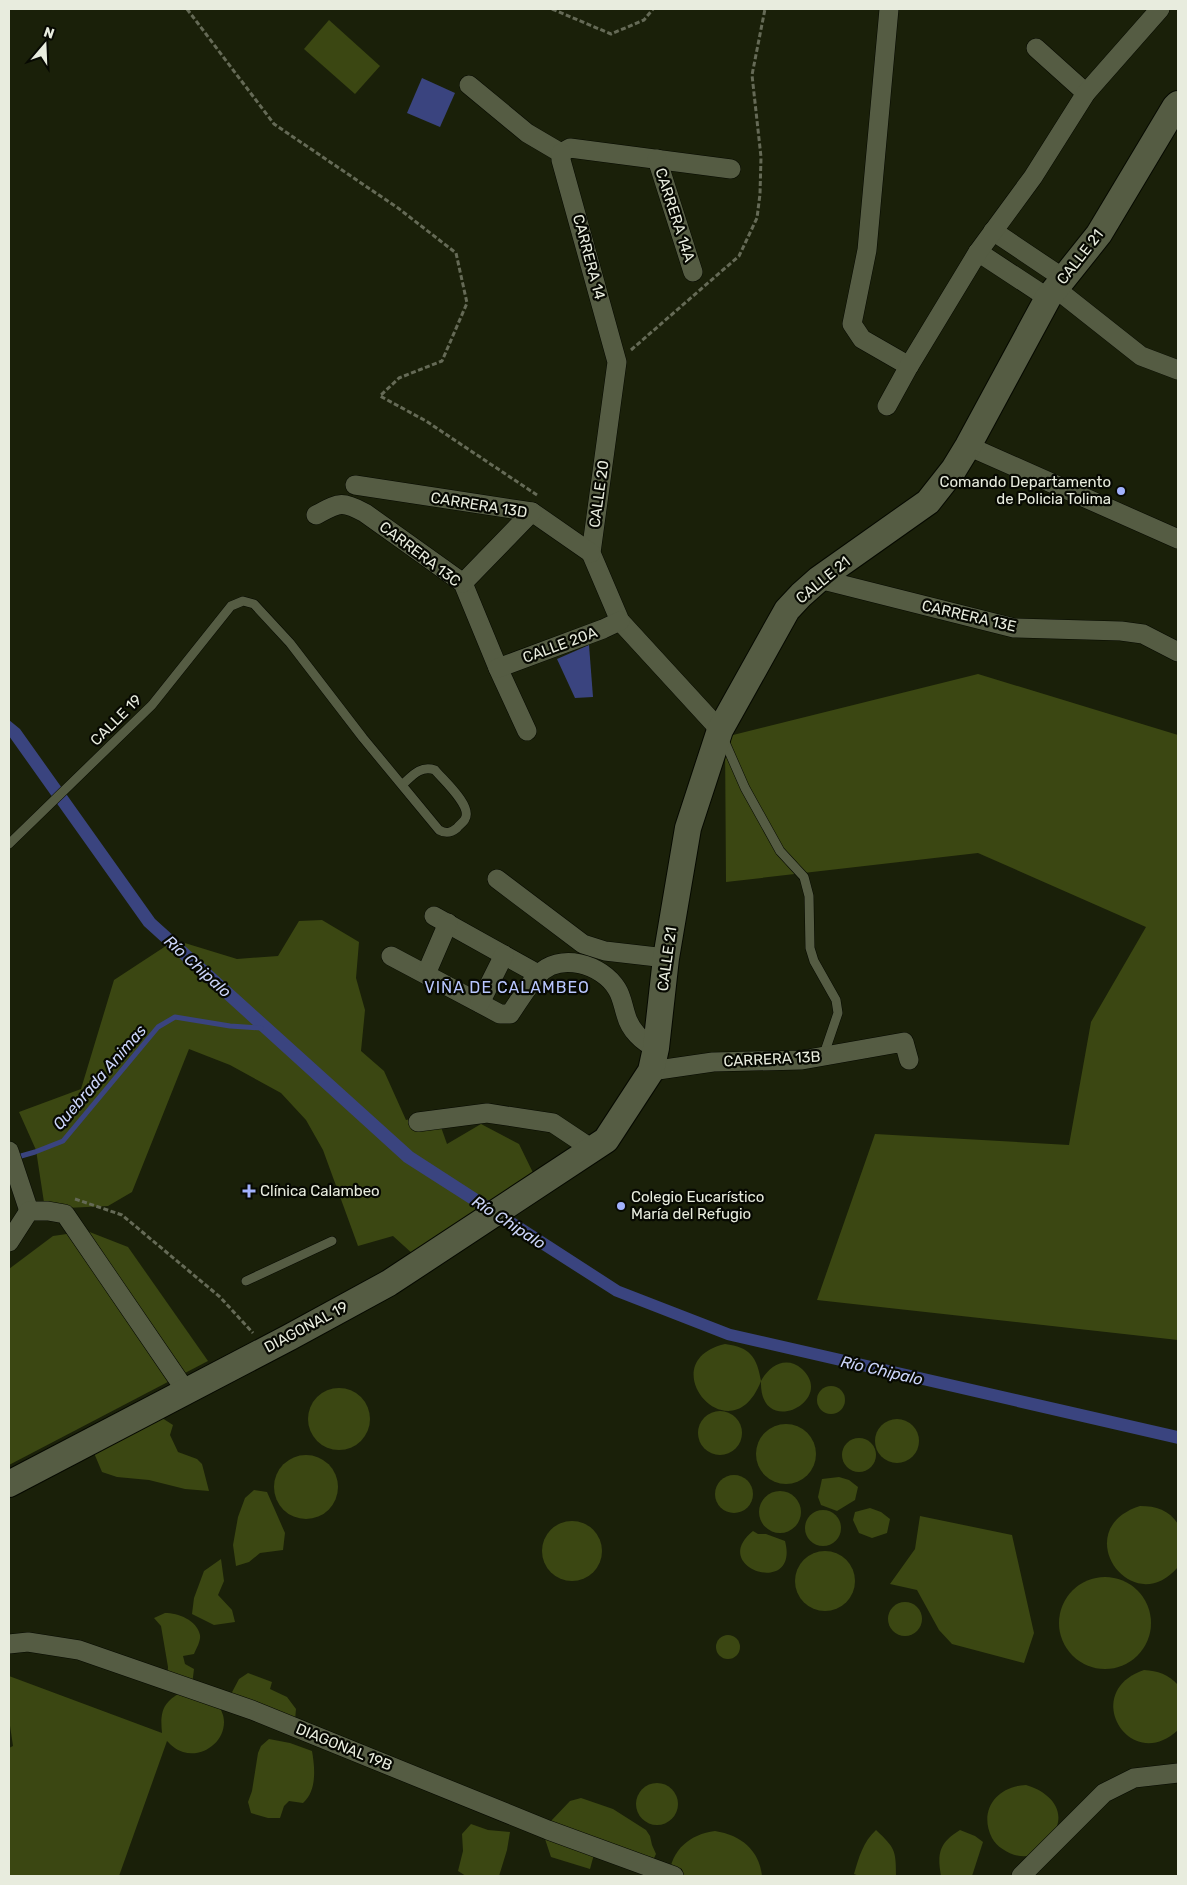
<svg xmlns="http://www.w3.org/2000/svg" width="1187" height="1885" font-family="Rubik,sans-serif">
<rect width="100%" height="100%" fill="#1a2009"/>
<g fill="#3b4712">
<path d="M 329,20 L 380,66 L 355,94 L 304,49 Z"/>
<path d="M 978,674 L 1178,735 L 1178,1340 L 817,1300 L 875,1134 L 1069,1145 L 1091,1022 L 1146,927 L 978,853 L 726,882 L 725,737 Z"/>
<path d="M 322,920 L 359,942 L 356,978 L 365,1010 L 361,1051 L 384,1071 L 406,1120 L 436,1113 L 447,1144 L 481,1124 L 519,1144 L 538,1183 L 414,1255 L 393,1236 L 358,1246 L 323,1150 L 306,1120 L 281,1093 L 230,1065 L 189,1049 L 132,1192 L 108,1206 L 45,1209 L 36,1150 L 19,1112 L 81,1089 L 114,980 L 175,940 L 237,959 L 278,956 L 299,921 Z"/>
<path d="M 87,1231 L 128,1247 L 208,1361 L 9,1465 L 9,1269 L 53,1236 Z"/>
<path d="M 725,1344 C 750,1347 757,1357 761,1381 C 769,1366 786,1355 802,1369 C 837,1401 759,1440 761,1381 C 731,1459 649,1362 725,1344 Z"/>
<circle cx="831" cy="1400" r="14"/>
<circle cx="339" cy="1419" r="31"/>
<circle cx="720" cy="1433" r="22"/>
<path d="M 162,1418 L 173,1425 L 170,1435 L 178,1452 L 197,1459 L 202,1464 L 209,1491 L 185,1489 L 149,1480 L 117,1477 L 102,1472 L 94,1453 Z"/>
<circle cx="897" cy="1441" r="22"/>
<circle cx="786" cy="1454" r="30"/>
<circle cx="859" cy="1455" r="17"/>
<circle cx="306" cy="1487" r="32"/>
<circle cx="734" cy="1494" r="19"/>
<path d="M 839,1477 L 849,1480 L 858,1487 L 855,1500 L 837,1511 L 821,1505 L 818,1497 L 822,1479 Z"/>
<path d="M 254,1490 L 267,1492 L 285,1533 L 283,1550 L 260,1553 L 249,1562 L 236,1566 L 233,1545 L 238,1517 L 245,1498 Z"/>
<circle cx="780" cy="1512" r="21"/>
<path d="M 1140,1506 C 1156,1506 1169,1510 1178,1524 L 1178,1567 C 1131,1622 1067,1529 1140,1506 Z"/>
<path d="M 870,1508 L 881,1512 L 890,1519 L 887,1533 L 872,1538 L 859,1533 L 853,1520 L 855,1512 Z"/>
<circle cx="823" cy="1528" r="18"/>
<path d="M 920,1516 L 1012,1535 L 1034,1633 L 1024,1663 L 952,1644 L 939,1630 L 917,1590 L 890,1584 L 915,1549 Z"/>
<circle cx="572" cy="1551" r="30"/>
<path d="M 753,1531 L 758,1534 L 766,1534 L 785,1541 C 800,1598 707,1568 753,1531 Z"/>
<circle cx="825" cy="1581" r="30"/>
<path d="M 221,1559 L 224,1581 L 218,1595 L 232,1610 L 235,1622 L 214,1625 L 192,1614 L 194,1598 L 204,1571 Z"/>
<circle cx="1105" cy="1623" r="46"/>
<circle cx="905" cy="1619" r="17"/>
<path d="M 165,1613 C 178,1613 197,1620 200,1635 C 201,1641 196,1649 194,1654 L 183,1656 L 185,1664 L 194,1669 L 192,1685 L 167,1681 L 168,1667 L 161,1626 L 154,1618 Z"/>
<circle cx="728" cy="1647" r="12"/>
<path d="M 1144,1670 C 1158,1671 1168,1674 1178,1685 L 1178,1730 C 1130,1775 1079,1692 1144,1670 Z"/>
<path d="M 248,1673 L 272,1682 L 270,1689 L 287,1697 L 296,1709 L 295,1720 L 230,1696 L 239,1679 Z"/>
<path d="M 9,1676 L 162,1733 C 160,1713 162,1702 182,1692 L 218,1704 C 221,1710 224,1715 224,1722 C 224,1743 202,1758 183,1752 C 176,1750 171,1745 167,1741 L 119,1876 L 9,1876 L 9,1748 L 13,1746 L 9,1719 Z"/>
<path d="M 269,1739 L 290,1743 L 312,1751 C 315,1768 317,1791 303,1803 L 289,1801 L 284,1806 L 280,1818 L 268,1818 L 251,1813 L 248,1802 L 252,1791 L 258,1753 L 261,1746 Z"/>
<circle cx="657" cy="1804" r="21"/>
<path d="M 1026,1785 C 1044,1790 1064,1805 1057,1826 C 1056,1831 1049,1837 1046,1841 C 1043,1845 1039,1851 1036,1853 C 1022,1862 999,1851 992,1838 C 978,1810 997,1786 1026,1785 Z"/>
<path d="M 581,1798 L 613,1809 L 646,1830 L 650,1836 L 652,1845 L 656,1854 L 654,1858 L 596,1847 L 590,1869 L 551,1857 L 545,1839 L 551,1821 L 570,1801 Z"/>
<path d="M 471,1824 L 488,1830 L 510,1832 L 507,1850 L 499,1876 L 466,1876 L 458,1871 L 463,1851 L 462,1834 Z"/>
<path d="M 876,1830 C 895,1848 896,1850 896,1876 L 859,1876 L 854,1874 C 859,1857 863,1842 876,1830 Z"/>
<path d="M 960,1830 L 975,1836 L 983,1842 L 972,1876 L 941,1876 C 937,1853 939,1843 960,1830 Z"/>
<path d="M 715,1831 C 741,1835 759,1850 762,1876 L 669,1876 C 671,1850 690,1834 715,1831 Z"/>
</g>
<g fill="#3a447f">
<path d="M 422,78 L 455,93 L 440,127 L 407,113 Z"/>
<path d="M 589,645 L 593,697 L 575,698 L 557,659 Z"/>
<path d="M 9,720 L 20,729 L 155,919 L 413,1152 L 620,1286 L 731,1329 L 1178,1431 L 1178,1444 L 727,1340 L 614,1296 L 404,1162 L 144,926 L 9,736 Z"/>
</g>
<g fill="none" stroke-linecap="round" stroke-linejoin="round">
<path stroke="#3a447f" stroke-width="5" d="M 14,1158 L 35,1152 L 63,1141 L 158,1027 L 175,1017 L 230,1026 L 261,1028"/>
<defs>
<g id="lane">
<path d="M 724,740 L 745,788 L 780,851 L 804,877 L 809,896 L 810,948 L 814,961 L 836,1000 L 838,1013 L 823,1057"/>
<path d="M 9,844 L 152,705 L 231,606 L 243,601 L 254,604 L 290,643 L 363,738 L 439,830 C 446,834 451,833 457,828 C 459,825 464,822 465,819 C 473,806 443,780 435,770 C 420,765 412,776 402,785"/>
<path d="M 246,1281 L 332,1241"/>
</g>
<g id="street">
<path d="M 889,9 L 867,250 L 852,324 L 862,339 L 909,366"/>
<path d="M 1036,48 L 1086,93"/>
<path d="M 469,85 L 527,133 L 561,153 L 570,148 L 731,169"/>
<path d="M 561,153 L 561,160 L 617,362 L 591,553 L 620,621 L 720,730"/>
<path d="M 657,159 L 693,272"/>
<path d="M 993,231 L 1063,278"/>
<path d="M 978,252 L 1048,298"/>
<path d="M 1055,288 L 1141,356 L 1178,370"/>
<path d="M 887,406 L 909,366 L 978,252 L 1033,177 L 1086,93 L 1160,9"/>
<path d="M 968,446 L 1178,539"/>
<path d="M 355,485 L 532,512 L 591,553"/>
<path d="M 316,515 C 339,503 341,500 365,513 L 463,583 L 498,668 L 527,731"/>
<path d="M 819,579 L 1014,628 L 1121,631 L 1143,634 L 1178,652"/>
<path d="M 463,583 L 532,512"/>
<path d="M 498,668 L 603,629 L 620,621"/>
<path d="M 497,879 L 583,944 L 605,951 L 666,958"/>
<path d="M 434,916 L 538,974"/>
<path d="M 391,956 L 500,1014 L 510,1014 C 519,1001 527,987 537,976 C 559,951 602,964 617,989 C 622,997 623,1006 626,1015 C 630,1030 642,1042 656,1048"/>
<path d="M 426,974 L 448,923"/>
<path d="M 480,1003 L 504,955"/>
<path d="M 651,1071 L 713,1062 L 802,1060 L 904,1042 L 909,1060"/>
<path d="M 418,1122 L 487,1113 L 553,1123 L 592,1149"/>
<path d="M 9,1151 L 29,1211"/>
<path d="M 9,1242 L 29,1211 L 48,1211 L 65,1214 L 186,1391"/>
<path d="M 9,1644 L 28,1642 L 79,1650 L 252,1710 L 548,1830 L 674,1876"/>
<path d="M 1021,1876 L 1104,1793 L 1134,1778 L 1178,1773"/>
</g>
<path id="secondary" d="M 9,1484 L 290,1337 L 389,1283 L 606,1140 L 651,1071 L 656,1048 L 666,958 L 688,828 L 720,730 L 787,610 L 801,595 L 819,579 L 928,502 L 954,469 L 968,446 L 1048,298 L 1099,234 L 1175,107 L 1178,104"/>
</defs>
<use href="#lane" stroke="#060900" stroke-width="10"/>
<use href="#street" stroke="#060900" stroke-width="20"/>
<use href="#secondary" stroke="#060900" stroke-width="28"/>
<g stroke="#656a56" stroke-width="3" stroke-dasharray="5 2.5" stroke-linecap="butt">
<path d="M 187,9 L 274,124 L 398,208 L 456,253 L 467,303 L 442,361 L 399,378 L 380,396 L 426,421 L 537,495"/>
<path d="M 552,9 L 611,34 L 644,20 L 653,9"/>
<path d="M 631,350 L 739,256 L 757,218 L 760,194 L 761,157 L 752,75 L 765,9"/>
<path d="M 75,1199 L 122,1215 L 220,1297 L 253,1333"/>
</g>
<use href="#lane" stroke="#555c43" stroke-width="9"/>
<use href="#street" stroke="#555c43" stroke-width="19"/>
<use href="#secondary" stroke="#555c43" stroke-width="26"/>
</g>
<g fill="#a2b2fd" stroke="#070902" stroke-width="2">
<circle cx="1121" cy="491" r="5"/>
<path d="M246.5 1183.5h5v5h5v5h-5v5h-5v-5h-5v-5h5z"/>
<circle cx="621" cy="1206" r="5"/>
</g>
<g text-anchor="middle" stroke-width="4.5" stroke-linejoin="round" paint-order="stroke">
<g font-size="15" fill="#e8ecde" stroke="#070902">
<text transform="translate(675 215) rotate(72)" y="5">CARRERA 14A</text>
<text transform="translate(589 257) rotate(75)" y="5">CARRERA 14</text>
<text transform="translate(1080 257) rotate(-52)" y="5">CALLE 21</text>
<text transform="translate(599 494) rotate(-82)" y="5">CALLE 20</text>
<text transform="translate(479 505) rotate(9)" y="5">CARRERA 13D</text>
<text transform="translate(420 554) rotate(37)" y="5">CARRERA 13C</text>
<text transform="translate(823 580) rotate(-39)" y="5">CALLE 21</text>
<text transform="translate(969 616) rotate(13)" y="5">CARRERA 13E</text>
<text transform="translate(560 645) rotate(-20)" y="5">CALLE 20A</text>
<text transform="translate(116 720) rotate(-45)" y="5">CALLE 19</text>
<text transform="translate(667 959) rotate(-82)" y="5">CALLE 21</text>
<text transform="translate(772 1059) rotate(-3)" y="5">CARRERA 13B</text>
<text transform="translate(306 1327) rotate(-28)" y="5">DIAGONAL 19</text>
<text transform="translate(344 1747) rotate(22)" y="5">DIAGONAL 19B</text>
</g>
<g font-size="15" fill="#e8ecde" stroke="#070902" text-anchor="start">
<text x="1111" y="487" text-anchor="end">Comando Departamento<tspan x="1111" dy="17">de Policia Tolima</tspan></text>
<text x="260" y="1196">Clínica Calambeo</text>
<text x="631" y="1202">Colegio Eucarístico<tspan x="631" dy="17">María del Refugio</tspan></text>
</g>
<g font-size="16" font-style="italic" fill="#cbd4f9" stroke="#070902">
<text transform="translate(198 966) rotate(42)" y="6">Río Chipalo</text>
<text transform="translate(99 1077) rotate(-49)" y="6">Quebrada Animas</text>
<text transform="translate(509 1222) rotate(33)" y="6">Río Chipalo</text>
<text transform="translate(882 1370) rotate(13)" y="6">Río Chipalo</text>
</g>
<g font-size="16" letter-spacing="1" fill="#b8c6fe" stroke="#070902">
<text x="507" y="993">VIÑA DE CALAMBEO</text>
</g>
</g>
<rect width="1187" height="1885" fill="none" stroke="#e8ecde" stroke-width="20"/>
<g transform="translate(45 45) rotate(19)" stroke="#070902" stroke-width="4" paint-order="stroke">
<path d="M0-4L9 19L0 12L-9 19Z" fill="#e8ecde"/>
<text y="-8" font-size="14" font-weight="bold" text-anchor="middle" fill="#e8ecde">N</text>
</g>
</svg>
